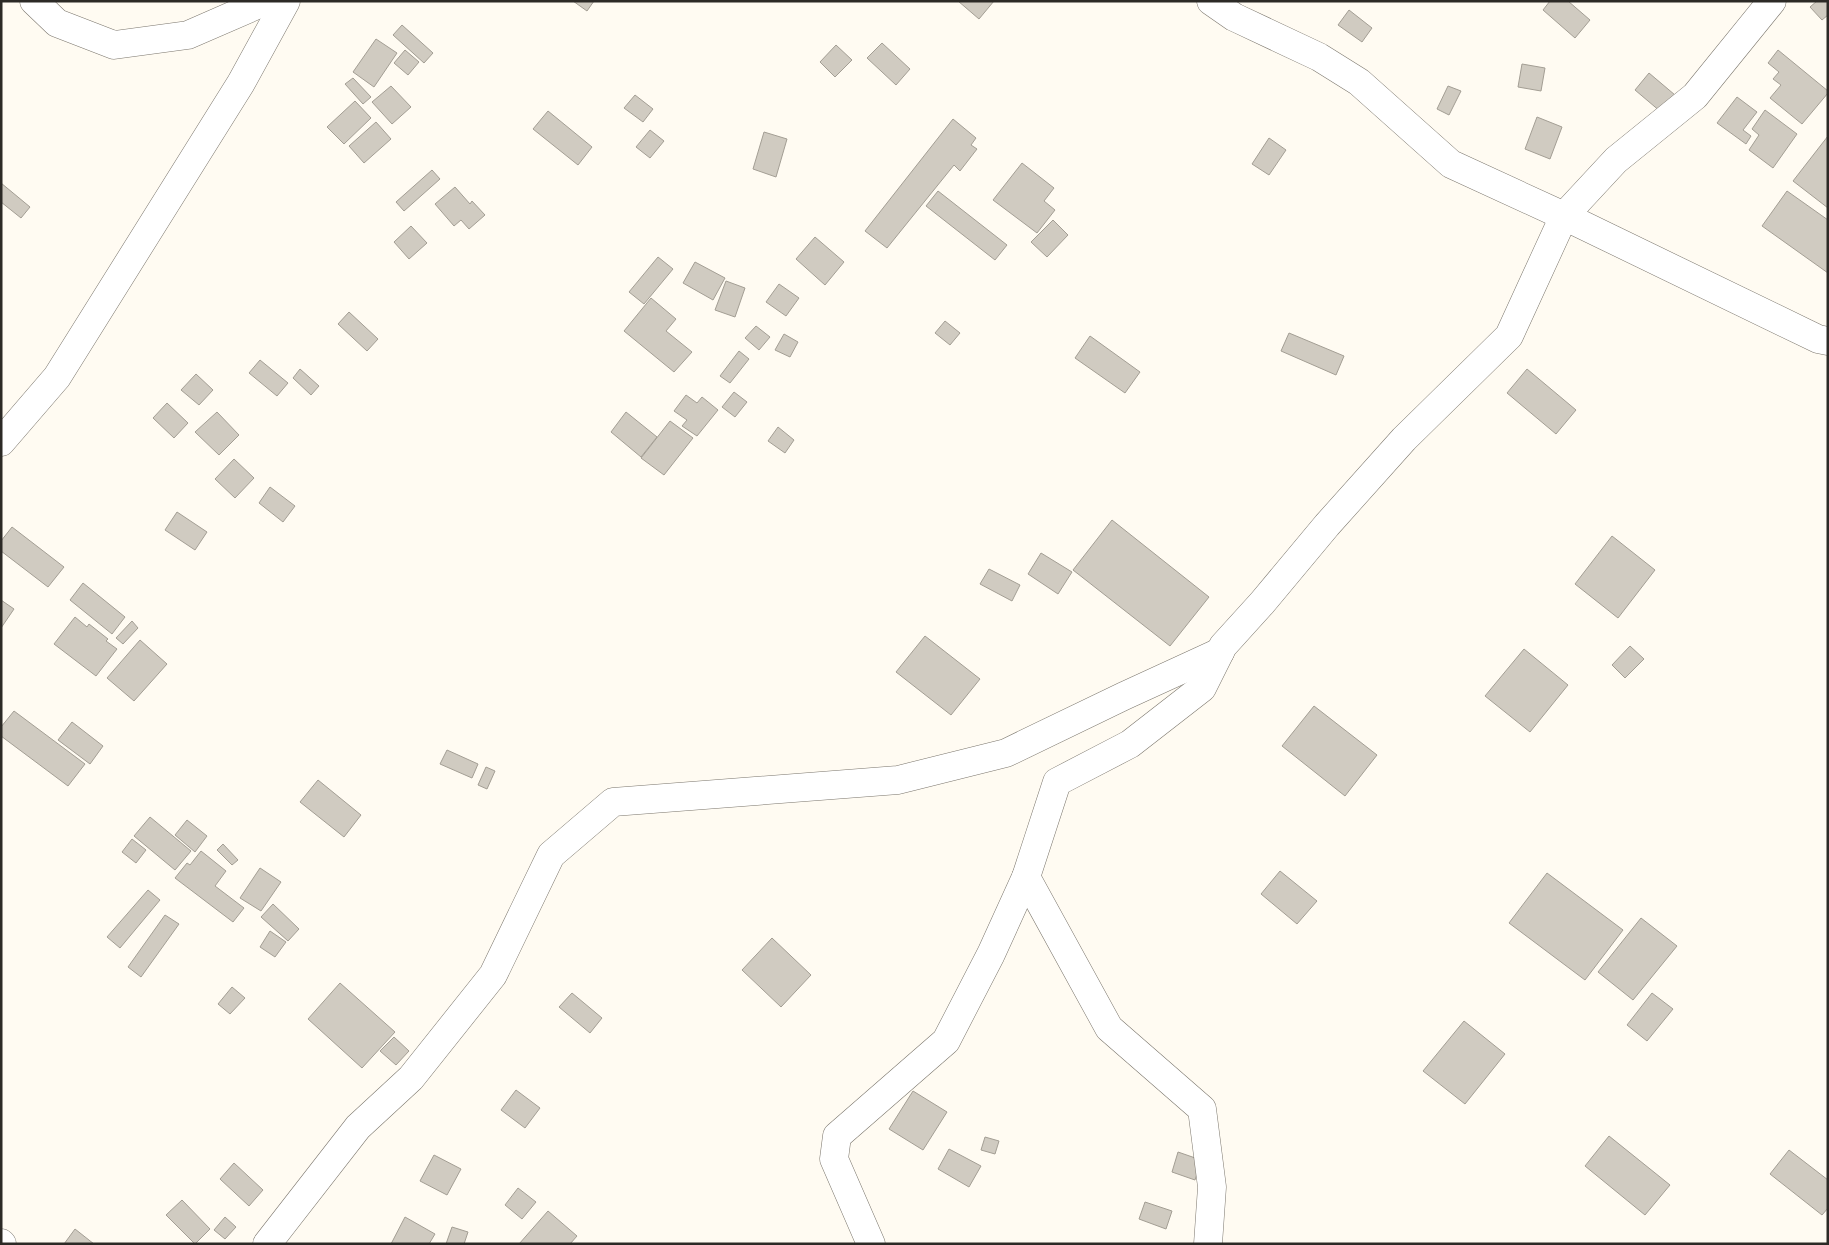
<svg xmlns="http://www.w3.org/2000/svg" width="1829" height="1245" font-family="'Sofia Sans Condensed',sans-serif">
<rect width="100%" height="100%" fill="#fffbf2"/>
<g fill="#d0cbc1" stroke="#a39e94">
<path d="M 573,1 L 594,1 L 587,11 Z"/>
<path d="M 958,1 L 994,1 L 979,19 Z"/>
<path d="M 1550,1 L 1568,1 L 1590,20 L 1575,38 L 1543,10 Z"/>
<path d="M 1817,1 L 1828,1 L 1828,15 L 1822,20 L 1810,7 Z"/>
<path d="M 1349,10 L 1372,28 L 1362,42 L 1338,25 Z"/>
<path d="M 402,25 L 433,53 L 424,63 L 393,35 Z"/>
<path d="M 376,39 L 397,53 L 374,87 L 353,72 Z"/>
<path d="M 882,43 L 910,69 L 896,85 L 867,58 Z"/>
<path d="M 836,45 L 852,60 L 835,77 L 820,62 Z"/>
<path d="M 405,50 L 419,62 L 408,75 L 394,63 Z"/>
<path d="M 1778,50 L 1828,91 L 1828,93 L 1802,124 L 1770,98 L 1781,85 L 1773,79 L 1779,72 L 1768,63 Z"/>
<path d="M 1522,64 L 1545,68 L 1541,91 L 1518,87 Z"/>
<path d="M 1649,73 L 1675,95 L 1661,112 L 1635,90 Z"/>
<path d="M 353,78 L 371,97 L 363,104 L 345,84 Z"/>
<path d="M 391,86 L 411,107 L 392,124 L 372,102 Z"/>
<path d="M 1448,86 L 1461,91 L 1449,115 L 1437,109 Z"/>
<path d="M 635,95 L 653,109 L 643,122 L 624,108 Z"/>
<path d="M 1737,97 L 1757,112 L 1743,130 L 1751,136 L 1746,144 L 1717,123 Z"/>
<path d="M 355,101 L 371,118 L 344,144 L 327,127 Z"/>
<path d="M 1765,110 L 1797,134 L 1773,168 L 1749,150 L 1759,135 L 1752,129 Z"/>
<path d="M 548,111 L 592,147 L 578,165 L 533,129 Z"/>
<path d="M 1537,117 L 1562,127 L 1550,159 L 1525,149 Z"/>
<path d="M 953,119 L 976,138 L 971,145 L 977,149 L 960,171 L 954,165 L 887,248 L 865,231 Z"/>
<path d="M 376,122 L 391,139 L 364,163 L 349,146 Z"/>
<path d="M 650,130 L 664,141 L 650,158 L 636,147 Z"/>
<path d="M 764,132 L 787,139 L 776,177 L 753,169 Z"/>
<path d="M 1828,136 L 1828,208 L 1793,181 Z"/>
<path d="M 1269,138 L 1286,150 L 1269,175 L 1252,164 Z"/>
<path d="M 1022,163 L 1054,188 L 1044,201 L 1055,210 L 1037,233 L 993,200 Z"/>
<path d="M 432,170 L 440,179 L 404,211 L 396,202 Z"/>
<path d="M 1,183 L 30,207 L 21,218 L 1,202 Z"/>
<path d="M 455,187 L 470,204 L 472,201 L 485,215 L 469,229 L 461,220 L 454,226 L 435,204 Z"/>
<path d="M 938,191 L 1007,245 L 995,260 L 926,206 Z"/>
<path d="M 1787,191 L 1828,220 L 1828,273 L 1762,226 Z"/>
<path d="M 1053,220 L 1068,235 L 1047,257 L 1031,242 Z"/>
<path d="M 411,226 L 427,243 L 409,259 L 394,242 Z"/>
<path d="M 815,237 L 844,262 L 825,285 L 796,259 Z"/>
<path d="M 658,257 L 673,269 L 644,304 L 629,292 Z"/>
<path d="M 695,262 L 725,278 L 713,300 L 683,283 Z"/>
<path d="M 726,281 L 745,288 L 735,317 L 715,310 Z"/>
<path d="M 779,284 L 799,298 L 786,316 L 766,302 Z"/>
<path d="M 651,298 L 676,319 L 666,331 L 692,352 L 674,372 L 624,331 Z"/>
<path d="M 349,312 L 378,339 L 367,351 L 338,324 Z"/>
<path d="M 945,321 L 960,333 L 950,345 L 935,333 Z"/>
<path d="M 756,326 L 770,337 L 759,350 L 745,338 Z"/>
<path d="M 1289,333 L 1344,356 L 1336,375 L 1281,351 Z"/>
<path d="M 784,334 L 798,342 L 790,357 L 775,350 Z"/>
<path d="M 1090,336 L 1140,372 L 1125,393 L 1075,358 Z"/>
<path d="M 739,351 L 749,359 L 730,383 L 720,376 Z"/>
<path d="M 260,360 L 288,383 L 277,396 L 249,373 Z"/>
<path d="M 300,369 L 319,386 L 311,395 L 293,378 Z"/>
<path d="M 1527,369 L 1576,410 L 1556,434 L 1507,393 Z"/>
<path d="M 196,374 L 213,390 L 199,405 L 181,390 Z"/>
<path d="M 734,392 L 747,402 L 735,417 L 722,407 Z"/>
<path d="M 686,395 L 697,403 L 702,397 L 718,410 L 697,436 L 682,426 L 687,420 L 674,411 Z"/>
<path d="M 167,403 L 188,423 L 174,438 L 153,418 Z"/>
<path d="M 217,412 L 239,435 L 219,455 L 195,432 Z"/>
<path d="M 626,412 L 657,437 L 641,457 L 611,432 Z"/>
<path d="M 670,421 L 693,438 L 664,475 L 641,458 Z"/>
<path d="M 778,427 L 794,440 L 785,453 L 768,441 Z"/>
<path d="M 234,459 L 254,478 L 235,498 L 215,479 Z"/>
<path d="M 270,487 L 295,506 L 283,522 L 259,503 Z"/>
<path d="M 177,512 L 207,532 L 195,550 L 165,530 Z"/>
<path d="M 1112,520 L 1209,597 L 1170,646 L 1073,570 Z"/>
<path d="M 12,527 L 64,567 L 48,587 L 1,551 L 1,541 Z"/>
<path d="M 1612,536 L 1655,570 L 1618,618 L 1575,584 Z"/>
<path d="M 1041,553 L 1072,572 L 1058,594 L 1028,574 Z"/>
<path d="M 989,569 L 1020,585 L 1012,601 L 980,584 Z"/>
<path d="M 83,583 L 125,617 L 112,634 L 70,600 Z"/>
<path d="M 1,600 L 14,609 L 1,628 Z"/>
<path d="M 75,617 L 87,627 L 89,624 L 108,639 L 106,641 L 117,649 L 96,676 L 54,644 Z"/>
<path d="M 132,621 L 138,628 L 123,644 L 116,638 Z"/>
<path d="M 925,636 L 980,679 L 951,715 L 896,672 Z"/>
<path d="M 140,640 L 167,664 L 134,701 L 107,678 Z"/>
<path d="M 1630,646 L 1644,659 L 1625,678 L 1612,665 Z"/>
<path d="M 1524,649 L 1568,685 L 1530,732 L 1485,696 Z"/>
<path d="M 1314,706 L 1377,755 L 1345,796 L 1282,746 Z"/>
<path d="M 14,711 L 85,764 L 68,786 L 1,736 L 1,727 Z"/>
<path d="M 72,722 L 103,746 L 90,764 L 58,740 Z"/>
<path d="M 447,750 L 478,764 L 472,778 L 440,764 Z"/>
<path d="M 486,767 L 495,771 L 487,789 L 478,785 Z"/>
<path d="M 318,780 L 361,815 L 344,837 L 300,802 Z"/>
<path d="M 150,817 L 191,851 L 175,870 L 134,836 Z"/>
<path d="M 187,820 L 207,836 L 195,852 L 175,835 Z"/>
<path d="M 132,839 L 146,850 L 136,863 L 122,852 Z"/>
<path d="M 223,844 L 238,860 L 232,865 L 217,850 Z"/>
<path d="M 201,851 L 226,871 L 215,886 L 244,908 L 233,922 L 175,878 L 187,863 L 190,865 Z"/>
<path d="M 260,868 L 281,882 L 261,911 L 240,898 Z"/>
<path d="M 1280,871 L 1317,901 L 1297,924 L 1261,894 Z"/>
<path d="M 1547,873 L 1623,930 L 1585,980 L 1509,923 Z"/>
<path d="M 148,890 L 160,900 L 120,948 L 107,937 Z"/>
<path d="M 273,904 L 299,929 L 288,941 L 261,917 Z"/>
<path d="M 165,915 L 179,924 L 141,977 L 128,967 Z"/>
<path d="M 1641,918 L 1677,946 L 1633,1000 L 1598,972 Z"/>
<path d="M 270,931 L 286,942 L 275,957 L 260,947 Z"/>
<path d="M 772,938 L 811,975 L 781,1007 L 742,970 Z"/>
<path d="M 340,983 L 395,1032 L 362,1068 L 308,1019 Z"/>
<path d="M 232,987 L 245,998 L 230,1014 L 218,1004 Z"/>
<path d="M 572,993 L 602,1018 L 590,1033 L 559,1007 Z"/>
<path d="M 1652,993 L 1673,1009 L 1647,1041 L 1627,1025 Z"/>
<path d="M 1464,1021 L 1505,1054 L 1465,1104 L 1423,1071 Z"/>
<path d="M 394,1037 L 409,1051 L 396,1065 L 380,1051 Z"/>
<path d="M 516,1090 L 540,1108 L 525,1128 L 501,1110 Z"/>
<path d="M 913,1091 L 947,1112 L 923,1150 L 889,1129 Z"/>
<path d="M 1609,1136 L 1670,1185 L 1645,1215 L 1585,1166 Z"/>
<path d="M 985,1137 L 999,1141 L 995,1154 L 981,1150 Z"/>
<path d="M 949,1149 L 981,1166 L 969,1187 L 938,1169 Z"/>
<path d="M 1789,1150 L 1828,1180 L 1828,1208 L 1822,1215 L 1770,1174 Z"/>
<path d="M 1178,1152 L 1201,1160 L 1195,1180 L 1172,1172 Z"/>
<path d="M 434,1155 L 461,1169 L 447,1195 L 420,1181 Z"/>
<path d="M 234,1163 L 263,1190 L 249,1206 L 220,1179 Z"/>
<path d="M 518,1188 L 536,1202 L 522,1219 L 505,1205 Z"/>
<path d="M 182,1200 L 210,1229 L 195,1244 L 166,1215 Z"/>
<path d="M 1145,1202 L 1172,1211 L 1166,1229 L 1139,1219 Z"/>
<path d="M 548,1211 L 577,1236 L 570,1244 L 519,1244 Z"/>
<path d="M 225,1217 L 236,1227 L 225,1239 L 214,1230 Z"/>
<path d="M 405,1217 L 435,1234 L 429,1244 L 391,1244 Z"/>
<path d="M 452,1227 L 468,1232 L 464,1244 L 446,1244 Z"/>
<path d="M 75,1229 L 94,1244 L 64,1244 Z"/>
</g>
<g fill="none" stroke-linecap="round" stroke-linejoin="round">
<defs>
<g id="minor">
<path d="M 34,1 L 57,23 L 114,45 L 188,35 L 266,1"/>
<path d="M 1211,1 L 1234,17 L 1319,57 L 1359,82 L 1451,164 L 1564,216 L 1818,339 L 1828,341"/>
<path d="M 1,442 L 57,377 L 241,83 L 286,1"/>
<path d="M 1026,877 L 1109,1028 L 1202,1109 L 1212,1187 L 1208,1244"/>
<path d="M 1,1243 L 2,1244"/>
<path d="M 267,1244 L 358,1127 L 411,1078 L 493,975 L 551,855 L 613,802 L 898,780 L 1006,753 L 1124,696 L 1220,652"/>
<path d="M 871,1244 L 834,1159 L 837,1136 L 946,1041 L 991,954 L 1026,877 L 1057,782 L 1130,744 L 1202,688 L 1223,646 L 1262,603 L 1327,525 L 1404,439 L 1509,336 L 1564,216 L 1616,160 L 1695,96 L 1772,1"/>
</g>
</defs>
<use href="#minor" stroke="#7b766d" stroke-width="29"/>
<use href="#minor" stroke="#fff" stroke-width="28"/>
</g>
<rect width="1829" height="1245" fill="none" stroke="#2c2a26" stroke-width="5"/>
</svg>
